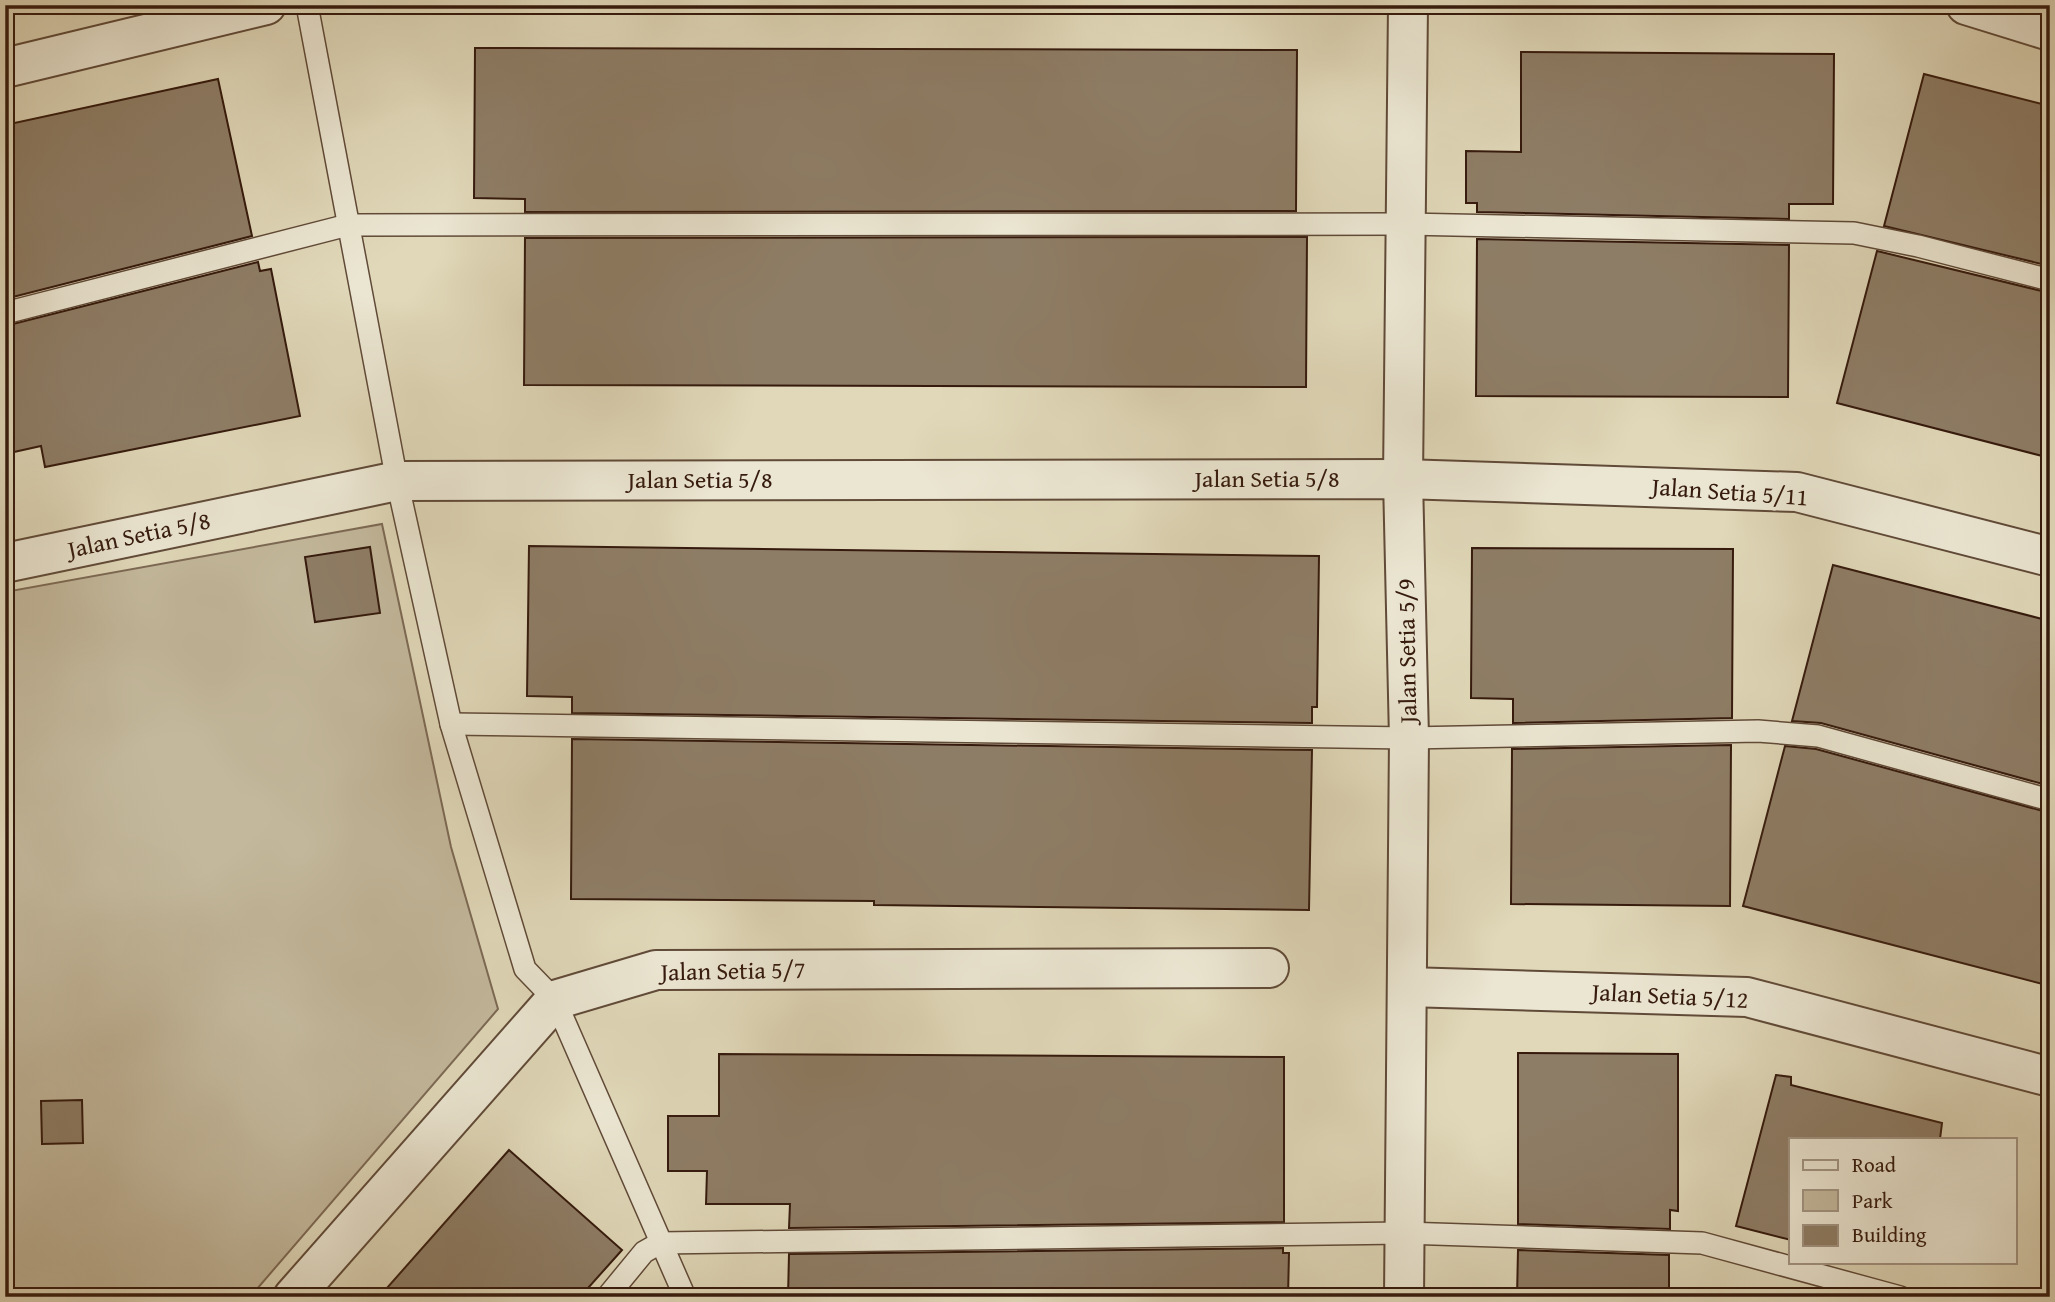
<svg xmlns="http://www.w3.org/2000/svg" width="2055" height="1302" font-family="'Gentium Book Plus',serif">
<rect width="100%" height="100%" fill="#e0d8b9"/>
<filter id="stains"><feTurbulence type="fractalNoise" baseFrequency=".00286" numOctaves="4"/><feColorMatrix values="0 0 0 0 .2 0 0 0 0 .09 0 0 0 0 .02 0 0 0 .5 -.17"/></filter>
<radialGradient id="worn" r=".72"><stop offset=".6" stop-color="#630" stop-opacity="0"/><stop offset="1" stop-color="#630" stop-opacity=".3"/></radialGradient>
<path fill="#c3b89c" stroke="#7c6954" stroke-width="2" d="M 382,524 L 451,847 L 498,1009 L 250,1297 L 5,1297 L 5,592 Z"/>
<g fill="#8e7d66" stroke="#351a0d" stroke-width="2">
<path d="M 475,48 L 1297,50 L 1296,211 L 525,212 L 525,199 L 474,198 Z"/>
<path d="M 1521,52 L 1834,54 L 1833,204 L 1789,204 L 1789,219 L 1477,212 L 1477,203 L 1466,203 L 1466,151 L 1521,152 Z"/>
<path d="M 1924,74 L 2050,106 L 2050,266 L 1884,226 Z"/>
<path d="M 218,79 L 252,236 L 5,299 L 5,125 Z"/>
<path d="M 1307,237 L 1306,387 L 524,385 L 525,238 Z"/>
<path d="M 1477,239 L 1789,245 L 1788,397 L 1476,396 Z"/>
<path d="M 1877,251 L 2050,293 L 2050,458 L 1837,403 Z"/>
<path d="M 258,262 L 260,271 L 271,269 L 300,416 L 45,467 L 41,446 L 5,454 L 5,326 Z"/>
<path d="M 529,546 L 1319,556 L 1317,707 L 1312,707 L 1312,723 L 572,713 L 572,697 L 527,696 Z"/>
<path d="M 370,547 L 380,613 L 315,622 L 305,557 Z"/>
<path d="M 1472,548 L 1733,549 L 1732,718 L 1513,723 L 1513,699 L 1471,698 Z"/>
<path d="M 1833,565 L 2050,621 L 2050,786 L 1821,723 L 1792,721 Z"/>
<path d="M 572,739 L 1312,750 L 1309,910 L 874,905 L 874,901 L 571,899 Z"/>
<path d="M 1731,745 L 1730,906 L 1511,904 L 1512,749 Z"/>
<path d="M 1785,746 L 1816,749 L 2050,813 L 2050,986 L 1743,906 Z"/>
<path d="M 1518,1053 L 1678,1054 L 1678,1211 L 1670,1210 L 1670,1229 L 1518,1224 Z"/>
<path d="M 719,1054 L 1284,1057 L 1284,1222 L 789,1228 L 790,1204 L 706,1204 L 707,1171 L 668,1171 L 668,1116 L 719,1116 Z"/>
<path d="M 1776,1075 L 1791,1077 L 1791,1085 L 1942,1123 L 1940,1139 L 1791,1139 L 1791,1240 L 1736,1226 Z"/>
<path d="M 82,1100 L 83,1143 L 42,1144 L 41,1101 Z"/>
<path d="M 509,1150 L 622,1250 L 580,1297 L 379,1297 Z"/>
<path d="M 1283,1248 L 1283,1253 L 1289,1253 L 1288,1297 L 788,1297 L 789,1254 Z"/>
<path d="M 1518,1250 L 1669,1255 L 1669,1297 L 1517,1297 Z"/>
</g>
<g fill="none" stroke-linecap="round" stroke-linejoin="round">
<defs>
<g id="service">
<path d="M 307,5 L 397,481 L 451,724 L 525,969 L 555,1000 L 685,1297"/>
<path d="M 5,313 L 348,225 L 1406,224 L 1854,233 L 1918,246 L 2050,280"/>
<path d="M 451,724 L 1409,738 L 1758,731 L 1818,736 L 2050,800"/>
<path d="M 607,1297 L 644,1252 L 660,1243 L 1404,1233 L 1702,1243 L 1900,1297"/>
</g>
<g id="minor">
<path d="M 1966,5 L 2050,31"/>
<path d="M 5,68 L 266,5"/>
<path d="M 5,563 L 397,481 L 1403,479 L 1797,492 L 2050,557"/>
<path d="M 1407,987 L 1747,997 L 2050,1077"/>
<path d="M 293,1297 L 555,1000 L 656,970 L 1269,968"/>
<path d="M 1404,1297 L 1409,738 L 1403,479 L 1408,5"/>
</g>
</defs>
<use href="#service" stroke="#604a38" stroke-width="24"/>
<use href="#minor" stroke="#604a38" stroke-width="42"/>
<use href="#service" stroke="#ebe6d2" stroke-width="21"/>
<use href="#minor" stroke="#ebe6d2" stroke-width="38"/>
</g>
<g text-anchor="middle" stroke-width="7" stroke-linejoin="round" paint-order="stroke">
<g font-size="24" fill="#351a0d" stroke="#ebe6d2">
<text x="1267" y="487">Jalan Setia 5/8</text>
<text x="700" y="488">Jalan Setia 5/8</text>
<text transform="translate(1730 492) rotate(4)" y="8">Jalan Setia 5/11</text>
<text transform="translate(139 535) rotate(-12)" y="8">Jalan Setia 5/8</text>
<text transform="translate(1407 651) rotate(-91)" y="8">Jalan Setia 5/9</text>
<text transform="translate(733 971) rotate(-1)" y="8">Jalan Setia 5/7</text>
<text transform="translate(1670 996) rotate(3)" y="8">Jalan Setia 5/12</text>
</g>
</g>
<rect width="2055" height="1302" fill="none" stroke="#e0d8b9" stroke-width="28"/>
<rect x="7" y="7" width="2041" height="1288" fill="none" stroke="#351a0d" stroke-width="3.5"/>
<rect x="14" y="14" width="2027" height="1274" fill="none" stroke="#351a0d" stroke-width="2"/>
<rect x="1789" y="1138" width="228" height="126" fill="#ebe6d2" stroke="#a29483" stroke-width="2"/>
<rect x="1803" y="1160" width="35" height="10" fill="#ebe6d2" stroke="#a29483" stroke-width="2"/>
<text x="1852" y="1172" font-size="21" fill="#351a0d">Road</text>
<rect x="1803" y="1190" width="35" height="21" fill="#c3b89c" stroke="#a29483" stroke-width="2"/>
<text x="1852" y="1208" font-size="21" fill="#351a0d">Park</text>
<rect x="1803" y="1225" width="35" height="21" fill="#8e7d66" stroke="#a29483" stroke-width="2"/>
<text x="1852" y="1242" font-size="21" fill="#351a0d">Building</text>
<rect width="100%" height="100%" filter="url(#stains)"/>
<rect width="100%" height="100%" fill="url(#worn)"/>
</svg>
